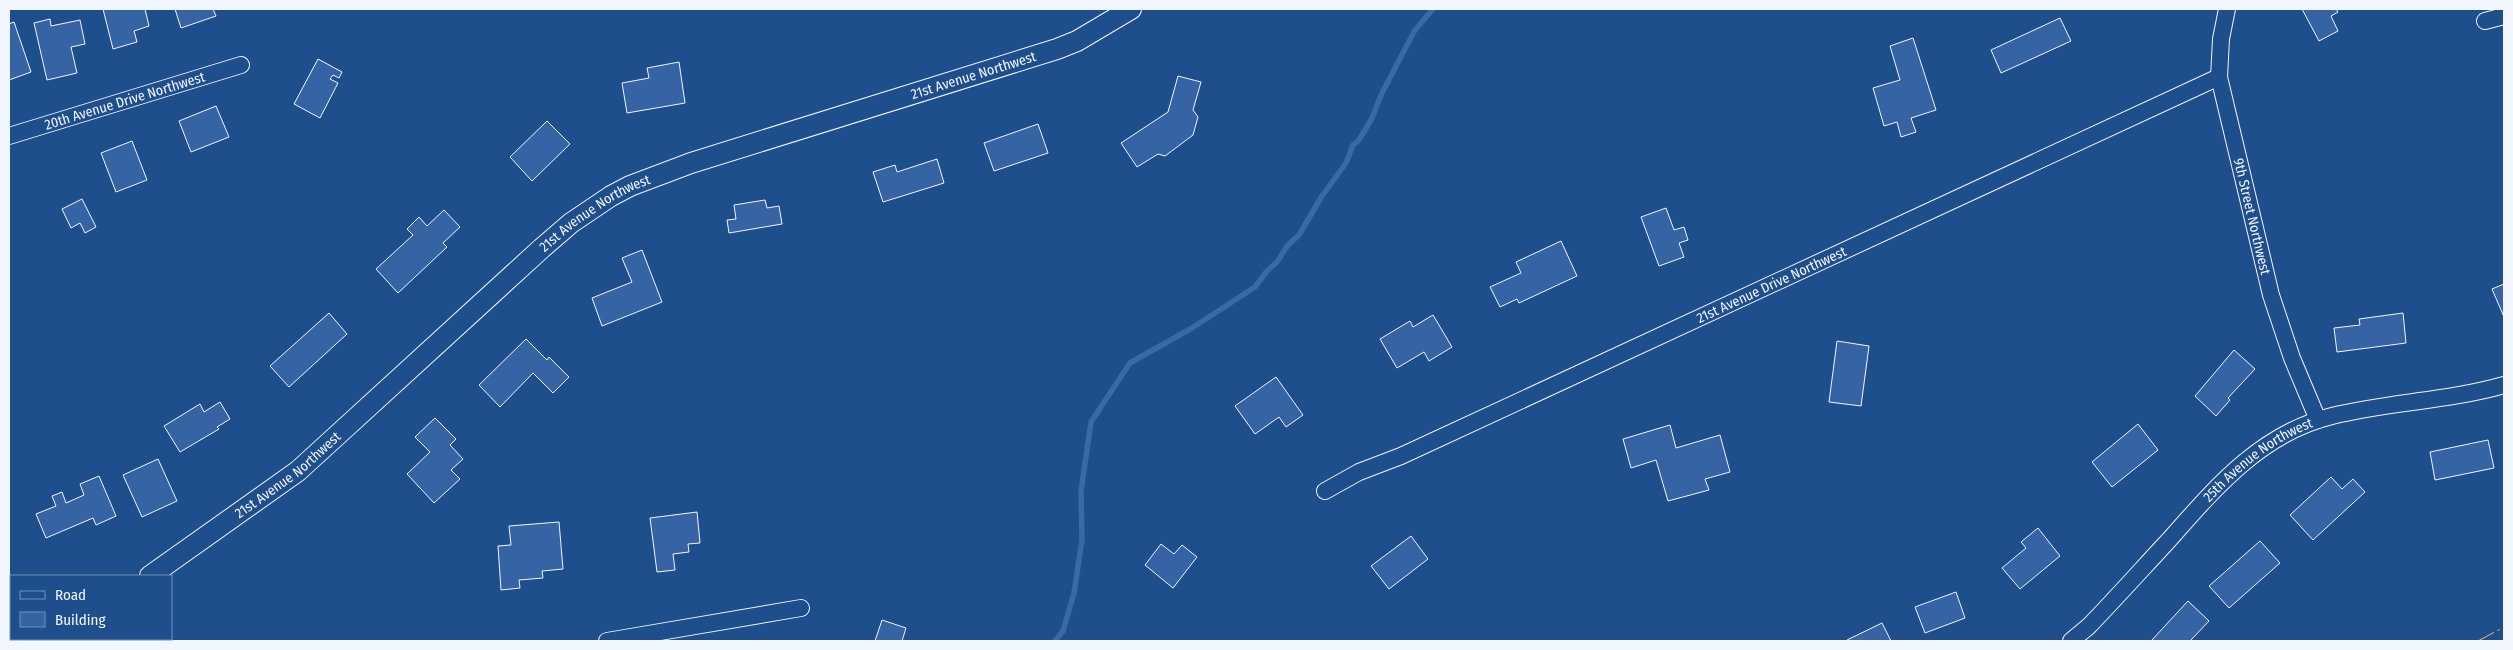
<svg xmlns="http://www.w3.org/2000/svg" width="2513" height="650" font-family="'Fira Sans Condensed',sans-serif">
<rect width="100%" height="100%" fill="#1f4e8c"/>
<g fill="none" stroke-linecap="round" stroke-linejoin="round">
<path stroke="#3b69a3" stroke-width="5.5" d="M 1055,641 L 1063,631 L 1074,593 L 1082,540 L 1081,491 L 1091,422 L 1130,363 L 1192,328 L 1255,287 L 1267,271 L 1277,262 L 1288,245 L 1299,235 L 1322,196 L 1346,163 L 1353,145 L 1359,140 L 1372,118 L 1382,93 L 1415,30 L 1433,9"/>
</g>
<g fill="#3563a3" stroke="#f2f6ff">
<path d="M 103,9 L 145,9 L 149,26 L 134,31 L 137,42 L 113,49 Z"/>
<path d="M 175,9 L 213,9 L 216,16 L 181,28 Z"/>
<path d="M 2302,9 L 2336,9 L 2338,12 L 2331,16 L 2338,31 L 2319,41 Z"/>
<path d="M 2060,18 L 2071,41 L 2001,73 L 1991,50 Z"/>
<path d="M 50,19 L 51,26 L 80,20 L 85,44 L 71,47 L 77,73 L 47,80 L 34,23 Z"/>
<path d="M 14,22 L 31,72 L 9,80 L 9,24 Z"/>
<path d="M 1913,38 L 1936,110 L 1911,118 L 1916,132 L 1901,137 L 1897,122 L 1884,126 L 1873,88 L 1900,80 L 1890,46 Z"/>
<path d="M 318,59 L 342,72 L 339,78 L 333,75 L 330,79 L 338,83 L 320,118 L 294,104 Z"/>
<path d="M 679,62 L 685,103 L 627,113 L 622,83 L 649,78 L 647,68 Z"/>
<path d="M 1178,76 L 1201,82 L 1193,110 L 1198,117 L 1193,135 L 1165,156 L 1158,154 L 1137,167 L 1121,143 L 1168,112 Z"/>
<path d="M 216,106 L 229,137 L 191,152 L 179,121 Z"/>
<path d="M 547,121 L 570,144 L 532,181 L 510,157 Z"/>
<path d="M 1038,124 L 1048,153 L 994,171 L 984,143 Z"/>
<path d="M 132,141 L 147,180 L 116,192 L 101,153 Z"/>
<path d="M 937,159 L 944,183 L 883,202 L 873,172 L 895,165 L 897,172 Z"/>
<path d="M 82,199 L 96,227 L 85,233 L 80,223 L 71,228 L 62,209 Z"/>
<path d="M 765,200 L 767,208 L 779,206 L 782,224 L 729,233 L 727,220 L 736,219 L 734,205 Z"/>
<path d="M 1666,208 L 1674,230 L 1684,227 L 1688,240 L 1679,243 L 1684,257 L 1659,266 L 1641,217 Z"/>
<path d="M 444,210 L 460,227 L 443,243 L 447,247 L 398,293 L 376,269 L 413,235 L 407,229 L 419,217 L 427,226 Z"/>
<path d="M 1561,241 L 1577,276 L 1519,303 L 1517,299 L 1500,307 L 1490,287 L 1521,273 L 1516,262 Z"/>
<path d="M 642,250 L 662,302 L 602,326 L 592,298 L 632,282 L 622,258 Z"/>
<path d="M 2504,284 L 2504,317 L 2492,289 Z"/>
<path d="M 329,313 L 347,334 L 289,387 L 270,366 Z"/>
<path d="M 2403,313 L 2406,343 L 2337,352 L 2334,328 L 2360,325 L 2359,319 Z"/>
<path d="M 1433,315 L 1452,347 L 1429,361 L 1424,352 L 1397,368 L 1380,339 L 1410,321 L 1413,327 Z"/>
<path d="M 526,339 L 547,360 L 549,357 L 569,377 L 553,393 L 533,373 L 500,407 L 479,385 Z"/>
<path d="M 1837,341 L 1869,346 L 1861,406 L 1829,402 Z"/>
<path d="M 2234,350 L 2255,369 L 2228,398 L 2230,400 L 2216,416 L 2195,396 Z"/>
<path d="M 1276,377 L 1303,415 L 1286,427 L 1279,417 L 1255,434 L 1235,406 Z"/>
<path d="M 220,402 L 230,419 L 217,427 L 219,429 L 180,452 L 164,426 L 200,404 L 204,412 Z"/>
<path d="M 435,418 L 456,439 L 450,445 L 463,459 L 451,470 L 460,479 L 434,503 L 407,474 L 430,452 L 415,437 Z"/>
<path d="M 2138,424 L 2158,450 L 2112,487 L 2092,462 Z"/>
<path d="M 1670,425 L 1676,448 L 1720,435 L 1730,472 L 1705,479 L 1709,490 L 1668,501 L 1656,460 L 1631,468 L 1623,439 Z"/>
<path d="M 2488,440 L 2494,468 L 2435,480 L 2430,452 Z"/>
<path d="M 158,459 L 177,501 L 142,517 L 123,475 Z"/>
<path d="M 99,476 L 116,516 L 96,525 L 93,518 L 46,538 L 36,514 L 56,506 L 52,496 L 62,492 L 66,503 L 84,495 L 80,484 Z"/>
<path d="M 2331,477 L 2342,489 L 2353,479 L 2365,492 L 2313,540 L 2290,515 Z"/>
<path d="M 697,512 L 700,543 L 688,544 L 689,552 L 673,554 L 675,570 L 657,572 L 650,518 Z"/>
<path d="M 559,522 L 563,569 L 542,571 L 543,578 L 519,580 L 520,588 L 501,590 L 498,546 L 511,545 L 509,526 Z"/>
<path d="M 2038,528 L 2060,556 L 2020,589 L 2002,568 L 2026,548 L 2021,542 Z"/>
<path d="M 1411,536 L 1428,559 L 1389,589 L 1371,566 Z"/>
<path d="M 2260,541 L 2280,563 L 2229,608 L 2209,586 Z"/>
<path d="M 1161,544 L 1174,554 L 1182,545 L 1197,557 L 1173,588 L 1145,565 Z"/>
<path d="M 1956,592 L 1965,618 L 1925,633 L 1915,607 Z"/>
<path d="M 2188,601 L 2209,621 L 2190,641 L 2151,641 Z"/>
<path d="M 882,620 L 906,628 L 902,641 L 875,641 Z"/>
<path d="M 1882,623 L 1891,641 L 1848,641 L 1847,640 Z"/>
</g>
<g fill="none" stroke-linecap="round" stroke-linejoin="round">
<defs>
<g id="minor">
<path id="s1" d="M 2227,9 L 2221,39 L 2219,77 L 2271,295 L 2292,358 L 2318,420"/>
<path d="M 2485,21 L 2504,16"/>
<path id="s2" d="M 9,136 L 241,65"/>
<path id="s3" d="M 1325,491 L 1359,472 L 1401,456 L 2219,77"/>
<path d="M 607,641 L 801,608"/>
<path id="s4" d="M 2071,641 L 2089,626 C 2116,598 2142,569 2169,540 C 2215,488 2261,433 2332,416 C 2389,402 2448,401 2504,385"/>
</g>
<g id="tertiary">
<path id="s5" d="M 150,576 L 298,471 L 542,248 L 571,223 L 611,196 L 630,186 L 691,163 L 1057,49 L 1077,41 L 1131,9"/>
<path d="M 57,641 L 60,639"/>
</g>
</defs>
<use href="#minor" stroke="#f2f6ff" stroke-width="18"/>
<use href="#tertiary" stroke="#f2f6ff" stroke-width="22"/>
<use href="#minor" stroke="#1f4e8c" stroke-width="16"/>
<use href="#tertiary" stroke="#1f4e8c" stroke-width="20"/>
<path stroke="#ffb74d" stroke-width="1" stroke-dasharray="18 4 2.5 4" stroke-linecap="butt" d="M 2478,641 L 2504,627"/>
</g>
<g text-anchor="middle" stroke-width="4" stroke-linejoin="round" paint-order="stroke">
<g font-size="14" fill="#f2f6ff" stroke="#1f4e8c">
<text dy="5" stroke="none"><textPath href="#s5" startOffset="981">21st Avenue Northwest</textPath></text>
<text dy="5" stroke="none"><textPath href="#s2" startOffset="121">20th Avenue Drive Northwest</textPath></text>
<text dy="5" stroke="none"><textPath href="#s5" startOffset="576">21st Avenue Northwest</textPath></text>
<text dy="5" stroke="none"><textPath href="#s1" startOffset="212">9th Street Northwest</textPath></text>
<text dy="5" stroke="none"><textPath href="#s3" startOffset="492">21st Avenue Drive Northwest</textPath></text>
<text dy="5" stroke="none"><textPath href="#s4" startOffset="262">25th Avenue Northwest</textPath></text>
<text dy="5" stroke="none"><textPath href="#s5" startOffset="171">21st Avenue Northwest</textPath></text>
</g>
</g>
<rect width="2513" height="650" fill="none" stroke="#f2f6ff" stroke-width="20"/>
<rect x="10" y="575" width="162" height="65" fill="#1f4e8c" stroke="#7391ba"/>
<rect x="20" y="591" width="25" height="8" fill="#1f4e8c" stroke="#7391ba"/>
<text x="55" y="600" font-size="15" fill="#f2f6ff">Road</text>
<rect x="20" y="612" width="25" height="15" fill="#3563a3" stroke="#7391ba"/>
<text x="55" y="625" font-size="15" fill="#f2f6ff">Building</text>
</svg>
